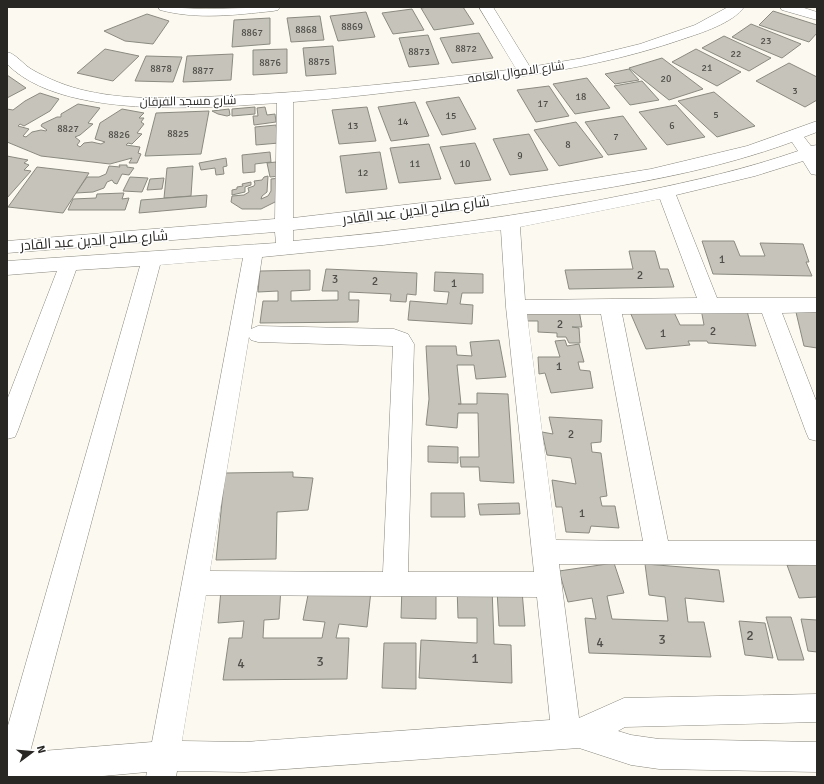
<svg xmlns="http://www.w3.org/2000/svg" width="824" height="784" font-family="Signika,Cairo,sans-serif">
<rect width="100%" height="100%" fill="#fcfaf0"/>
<g fill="#c6c4ba" stroke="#8b8a81">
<path d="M 428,7 L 463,7 L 474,24 L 434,30 L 421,8 Z"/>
<path d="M 412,9 L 424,30 L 393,34 L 382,13 Z"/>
<path d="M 773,11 L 817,25 L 817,33 L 809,42 L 759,25 Z"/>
<path d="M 366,12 L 375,37 L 338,41 L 330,16 Z"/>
<path d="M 147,14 L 169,21 L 153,44 L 125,41 L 104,31 Z"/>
<path d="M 320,16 L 324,40 L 291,42 L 287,18 Z"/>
<path d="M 270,18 L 270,44 L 232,47 L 234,20 Z"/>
<path d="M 751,24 L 801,44 L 782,58 L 732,37 Z"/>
<path d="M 479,33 L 493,58 L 452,63 L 440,38 Z"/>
<path d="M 428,35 L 439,64 L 409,67 L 399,38 Z"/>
<path d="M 724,36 L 771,58 L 749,71 L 702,48 Z"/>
<path d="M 333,46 L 336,74 L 306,76 L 303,48 Z"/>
<path d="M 105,49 L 139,56 L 113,81 L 77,73 Z"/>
<path d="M 287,49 L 287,73 L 253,75 L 253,50 Z"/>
<path d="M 696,49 L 741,72 L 717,86 L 672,62 Z"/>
<path d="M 233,54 L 231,80 L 183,82 L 187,56 Z"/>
<path d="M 146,56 L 182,57 L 173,82 L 135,81 Z"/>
<path d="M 662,58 L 703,89 L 669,100 L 629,68 Z"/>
<path d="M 789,63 L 817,77 L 817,100 L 805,107 L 756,81 Z"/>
<path d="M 629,69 L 639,80 L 615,84 L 605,74 Z"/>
<path d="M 7,75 L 26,88 L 7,98 Z"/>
<path d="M 587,78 L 610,108 L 575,114 L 553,84 Z"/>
<path d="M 642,81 L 659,100 L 630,105 L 614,86 Z"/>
<path d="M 549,86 L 569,116 L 536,122 L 517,90 Z"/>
<path d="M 714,92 L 755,126 L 717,137 L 678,101 Z"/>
<path d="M 40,93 L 59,99 L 50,111 L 24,126 L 20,124 L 18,126 L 29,129 L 23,136 L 26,137 L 32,132 L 41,130 L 46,131 L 47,130 L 41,126 L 42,124 L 57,117 L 61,117 L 61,114 L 78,104 L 100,108 L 88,123 L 93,124 L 80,135 L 75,137 L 80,141 L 77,145 L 80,147 L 84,143 L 92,142 L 101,144 L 105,142 L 95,139 L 100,123 L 122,109 L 144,113 L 139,118 L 144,118 L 141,122 L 144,124 L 137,133 L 142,134 L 132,144 L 128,143 L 126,145 L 140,147 L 138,153 L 141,154 L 137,163 L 129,163 L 132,158 L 110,164 L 41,156 L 7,142 L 7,109 L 13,110 L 25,101 Z"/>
<path d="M 459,97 L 476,129 L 442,135 L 426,102 Z"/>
<path d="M 415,102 L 429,136 L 391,141 L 378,107 Z"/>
<path d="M 676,105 L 705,137 L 667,145 L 639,112 Z"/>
<path d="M 255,107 L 255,114 L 232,116 L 232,109 Z"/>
<path d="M 265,107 L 267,115 L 275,114 L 276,122 L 254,125 L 253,116 L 258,116 L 257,108 Z"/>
<path d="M 367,107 L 376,141 L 339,144 L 332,110 Z"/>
<path d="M 229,109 L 230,115 L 227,116 L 218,114 L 212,111 Z"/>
<path d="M 209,111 L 201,154 L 145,156 L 156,113 Z"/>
<path d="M 623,116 L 647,149 L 608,155 L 585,122 Z"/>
<path d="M 576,122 L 603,157 L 559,166 L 534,130 Z"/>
<path d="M 276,125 L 279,143 L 256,145 L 255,127 Z"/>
<path d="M 529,134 L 548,170 L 510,175 L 493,139 Z"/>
<path d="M 475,143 L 491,180 L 455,184 L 440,147 Z"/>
<path d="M 429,144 L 441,179 L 399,183 L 390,148 Z"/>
<path d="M 270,152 L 271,162 L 255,164 L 255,172 L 243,173 L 242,155 Z"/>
<path d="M 380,152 L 387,189 L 346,193 L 340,156 Z"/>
<path d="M 7,156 L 28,160 L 24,163 L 29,165 L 24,170 L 31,171 L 7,198 Z"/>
<path d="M 226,158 L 227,166 L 223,167 L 224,174 L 216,175 L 215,168 L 201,170 L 199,163 Z"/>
<path d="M 276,162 L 280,176 L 270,177 L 267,163 Z"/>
<path d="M 119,165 L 127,165 L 127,167 L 134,168 L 129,175 L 122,174 L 117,184 L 114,183 L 112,180 L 107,182 L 104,188 L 93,192 L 76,193 L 87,177 L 99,177 L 106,174 L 109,166 L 120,167 Z"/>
<path d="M 193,166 L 191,196 L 164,198 L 167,168 Z"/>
<path d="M 37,167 L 89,173 L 63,213 L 8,207 Z"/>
<path d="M 268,176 L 267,192 L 262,196 L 261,199 L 268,196 L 271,191 L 271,179 L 280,178 L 279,200 L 261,209 L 242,209 L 231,202 L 232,196 L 244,195 L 249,192 L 248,188 L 254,186 L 255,184 L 254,181 L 262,180 L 264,177 Z"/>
<path d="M 130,177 L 148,178 L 142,192 L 123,191 Z"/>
<path d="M 164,178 L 162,189 L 147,190 L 150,179 Z"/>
<path d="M 251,182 L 251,185 L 245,187 L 245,192 L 232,195 L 232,190 L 237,189 L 237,187 L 243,186 L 242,184 Z"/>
<path d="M 124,193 L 122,199 L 129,198 L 125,210 L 68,210 L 73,199 L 96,198 L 97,194 Z"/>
<path d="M 207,195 L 206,207 L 139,213 L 141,200 Z"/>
<path d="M 702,241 L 734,241 L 740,256 L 765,256 L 760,243 L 803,244 L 809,262 L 806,262 L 812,276 L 713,274 Z"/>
<path d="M 629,251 L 655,251 L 660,269 L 668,269 L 674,287 L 569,289 L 565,270 L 633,269 Z"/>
<path d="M 326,269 L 417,273 L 416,295 L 407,294 L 406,302 L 390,301 L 391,294 L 349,292 L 349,300 L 359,300 L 358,322 L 260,323 L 263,301 L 278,301 L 278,291 L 258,292 L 260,271 L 310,270 L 310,290 L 291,291 L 291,301 L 338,300 L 338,291 L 322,291 Z"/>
<path d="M 435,272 L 483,274 L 483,293 L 462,293 L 460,304 L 473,305 L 472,324 L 408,320 L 410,301 L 447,304 L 449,292 L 434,291 Z"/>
<path d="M 521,308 L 579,310 L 582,327 L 572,327 L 579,328 L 580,343 L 569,343 L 566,337 L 557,337 L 557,333 L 538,332 L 538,321 L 521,321 Z"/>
<path d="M 672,308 L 680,325 L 704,325 L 701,309 L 747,311 L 756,346 L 708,343 L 707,341 L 688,341 L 690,345 L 646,349 L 630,312 Z"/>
<path d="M 795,308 L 817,310 L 817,348 L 804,346 Z"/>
<path d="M 499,340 L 506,377 L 476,379 L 474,365 L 457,365 L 461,404 L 458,404 L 477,404 L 477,393 L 508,394 L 514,483 L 480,481 L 479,467 L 461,467 L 460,457 L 479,457 L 478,413 L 458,413 L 457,428 L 426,425 L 429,399 L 426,346 L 456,346 L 457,355 L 472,356 L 470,342 Z"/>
<path d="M 565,340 L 567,346 L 579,344 L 584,362 L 578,362 L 580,370 L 590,371 L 593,388 L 551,393 L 545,373 L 539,374 L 538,357 L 560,357 L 555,341 Z"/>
<path d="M 549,417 L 602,420 L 601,442 L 591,443 L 592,452 L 601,453 L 607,496 L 600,497 L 602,506 L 615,506 L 619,528 L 591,526 L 589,533 L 566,532 L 562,507 L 556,507 L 552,480 L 576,484 L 571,458 L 547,455 L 542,432 L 553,434 Z"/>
<path d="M 428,446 L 458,447 L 458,463 L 428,462 Z"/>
<path d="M 293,472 L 293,477 L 313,478 L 308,510 L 277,512 L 276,559 L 216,560 L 225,473 Z"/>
<path d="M 431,493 L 464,493 L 465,517 L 431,517 Z"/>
<path d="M 519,503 L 520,514 L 480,515 L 478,504 Z"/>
<path d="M 614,563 L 624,593 L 607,596 L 612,619 L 668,621 L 665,597 L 649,595 L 645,564 L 719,570 L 724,602 L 685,598 L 688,622 L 704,622 L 711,657 L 589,653 L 585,618 L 596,619 L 592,598 L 568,602 L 559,571 Z"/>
<path d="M 817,564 L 817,597 L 799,598 L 787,565 Z"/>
<path d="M 310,585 L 371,591 L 367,627 L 339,624 L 336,638 L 349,638 L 347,679 L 223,680 L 229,638 L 242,638 L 244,621 L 218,623 L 221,590 L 281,587 L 279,619 L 264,620 L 263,638 L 322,638 L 325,622 L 303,620 Z"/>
<path d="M 402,585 L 436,586 L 436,619 L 401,618 Z"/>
<path d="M 457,586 L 492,587 L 494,644 L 511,645 L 512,683 L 419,678 L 421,640 L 477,643 L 477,618 L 458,618 Z"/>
<path d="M 497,590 L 522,591 L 525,626 L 499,626 Z"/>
<path d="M 766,617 L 791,617 L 804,660 L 778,660 Z"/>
<path d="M 801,619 L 817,620 L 817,652 L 808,651 Z"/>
<path d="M 739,621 L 765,623 L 773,658 L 745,655 Z"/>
<path d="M 384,643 L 416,643 L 416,689 L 382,688 Z"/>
</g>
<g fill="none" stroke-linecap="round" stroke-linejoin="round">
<defs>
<g id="minor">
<path d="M 158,7 L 205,9 L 280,7 L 278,10 L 273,11 C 234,15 198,20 160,10 Z"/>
<path d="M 479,7 L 493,7 L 530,67 L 583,58 L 640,44 L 695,25 L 728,7 L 744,7 C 733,23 701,33 683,39 C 605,66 525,77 443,86 C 393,92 343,98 293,102 L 293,218 L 481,196 L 651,169 L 747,146 L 817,121 L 817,132 L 804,137 L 811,146 L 817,145 L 817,175 L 811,174 L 803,161 L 755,176 L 676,195 L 717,298 L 817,298 L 817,312 L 782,313 L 817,403 L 817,441 L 809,439 L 806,432 L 762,313 L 622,314 L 668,541 L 817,541 L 817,565 L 559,564 L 579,718 L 624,698 L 817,694 L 817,722 L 625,727 L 618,731 L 631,735 L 659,739 L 817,742 L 817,772 L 659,769 L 631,765 L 579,748 L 245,772 L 177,771 L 176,777 L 146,777 L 147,772 L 92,777 L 7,777 L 7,729 L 140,266 L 76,270 L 18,430 L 15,437 L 7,439 L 7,400 L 57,271 L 7,275 L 7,261 L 276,243 L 275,232 L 7,253 L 7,241 L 275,219 L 277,103 C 205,108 62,120 7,64 L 7,52 C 16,54 23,64 31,69 C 48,79 68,87 87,91 C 132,101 178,98 223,96 C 321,92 419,81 516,69 ZM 792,142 L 798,151 C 746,169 693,181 640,192 C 525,216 409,231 293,241 L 293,230 C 384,221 473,210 563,195 C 641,183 718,169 792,142 ZM 660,199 L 697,298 L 525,300 L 520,227 ZM 501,230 L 506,307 L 534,572 L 408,572 L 414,344 L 408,334 L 394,329 L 258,326 L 251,329 L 262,257 L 383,245 ZM 243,258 L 152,742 L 30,752 L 160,265 ZM 527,314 L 601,314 L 643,541 L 556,540 ZM 249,337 L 251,340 L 258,342 L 393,346 L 383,572 L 210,571 ZM 206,595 L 537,597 L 550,720 L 245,742 L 182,741 Z"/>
<path d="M 780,7 L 801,7 L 817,12 L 817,20 L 782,10 Z"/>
</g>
</defs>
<use href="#minor" stroke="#88867d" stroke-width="1"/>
<use href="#minor" fill="#fff" fill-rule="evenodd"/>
</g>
<g text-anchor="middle" stroke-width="3" stroke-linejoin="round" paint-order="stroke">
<g font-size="10" fill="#504e4a">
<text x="352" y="30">8869</text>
<text x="306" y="33">8868</text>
<text x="252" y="36">8867</text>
<text x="766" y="44">23</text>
<text x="466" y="52">8872</text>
<text x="419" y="55">8873</text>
<text x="736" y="57">22</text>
<text x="319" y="65">8875</text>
<text x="270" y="66">8876</text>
<text x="707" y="71">21</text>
<text x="161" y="72">8878</text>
<text x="203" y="74">8877</text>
<text x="666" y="82">20</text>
<text x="795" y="94">3</text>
<text x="581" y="100">18</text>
<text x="543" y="107">17</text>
<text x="716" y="118">5</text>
<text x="451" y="119">15</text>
<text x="403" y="125">14</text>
<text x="353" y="129">13</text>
<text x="672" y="129">6</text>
<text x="68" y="132">8827</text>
<text x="178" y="137">8825</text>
<text x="119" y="138">8826</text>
<text x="616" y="140">7</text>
<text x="568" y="148">8</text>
<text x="520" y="159">9</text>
<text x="415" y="167">11</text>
<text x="465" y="167">10</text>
<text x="363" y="176">12</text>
</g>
<g font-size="12" fill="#282724" stroke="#fff">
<text transform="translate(516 72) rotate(-8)" y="4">شارع الاموال العامه</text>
<text transform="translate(188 101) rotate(-1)" y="4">شارع مسجد الفرقان</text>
</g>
<g font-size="12" fill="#504e4a">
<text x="722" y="263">1</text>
<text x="640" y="279">2</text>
<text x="335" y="283">3</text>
<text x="375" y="285">2</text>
<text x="454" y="287">1</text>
<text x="560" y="328">2</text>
<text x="713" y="335">2</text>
<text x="663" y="337">1</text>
<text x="559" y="370">1</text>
<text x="571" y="438">2</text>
<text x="582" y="517">1</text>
</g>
<g font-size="14" fill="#282724" stroke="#fff">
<text transform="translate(416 210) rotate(-7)" y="5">شارع صلاح الدين عبد القادر</text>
<text transform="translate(94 240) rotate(-4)" y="5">شارع صلاح الدين عبد القادر</text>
</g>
<g font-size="14" fill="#504e4a">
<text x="750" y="640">2</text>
<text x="662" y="644">3</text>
<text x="600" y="647">4</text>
<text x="475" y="663">1</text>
<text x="320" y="666">3</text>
<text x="241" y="668">4</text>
</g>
</g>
<rect width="824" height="784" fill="none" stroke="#282724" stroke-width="16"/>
<g transform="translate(32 752) rotate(74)" stroke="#ffffff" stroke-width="3" paint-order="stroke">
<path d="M0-3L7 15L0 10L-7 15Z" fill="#282724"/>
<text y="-6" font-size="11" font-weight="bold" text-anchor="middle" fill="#282724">N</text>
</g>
</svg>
